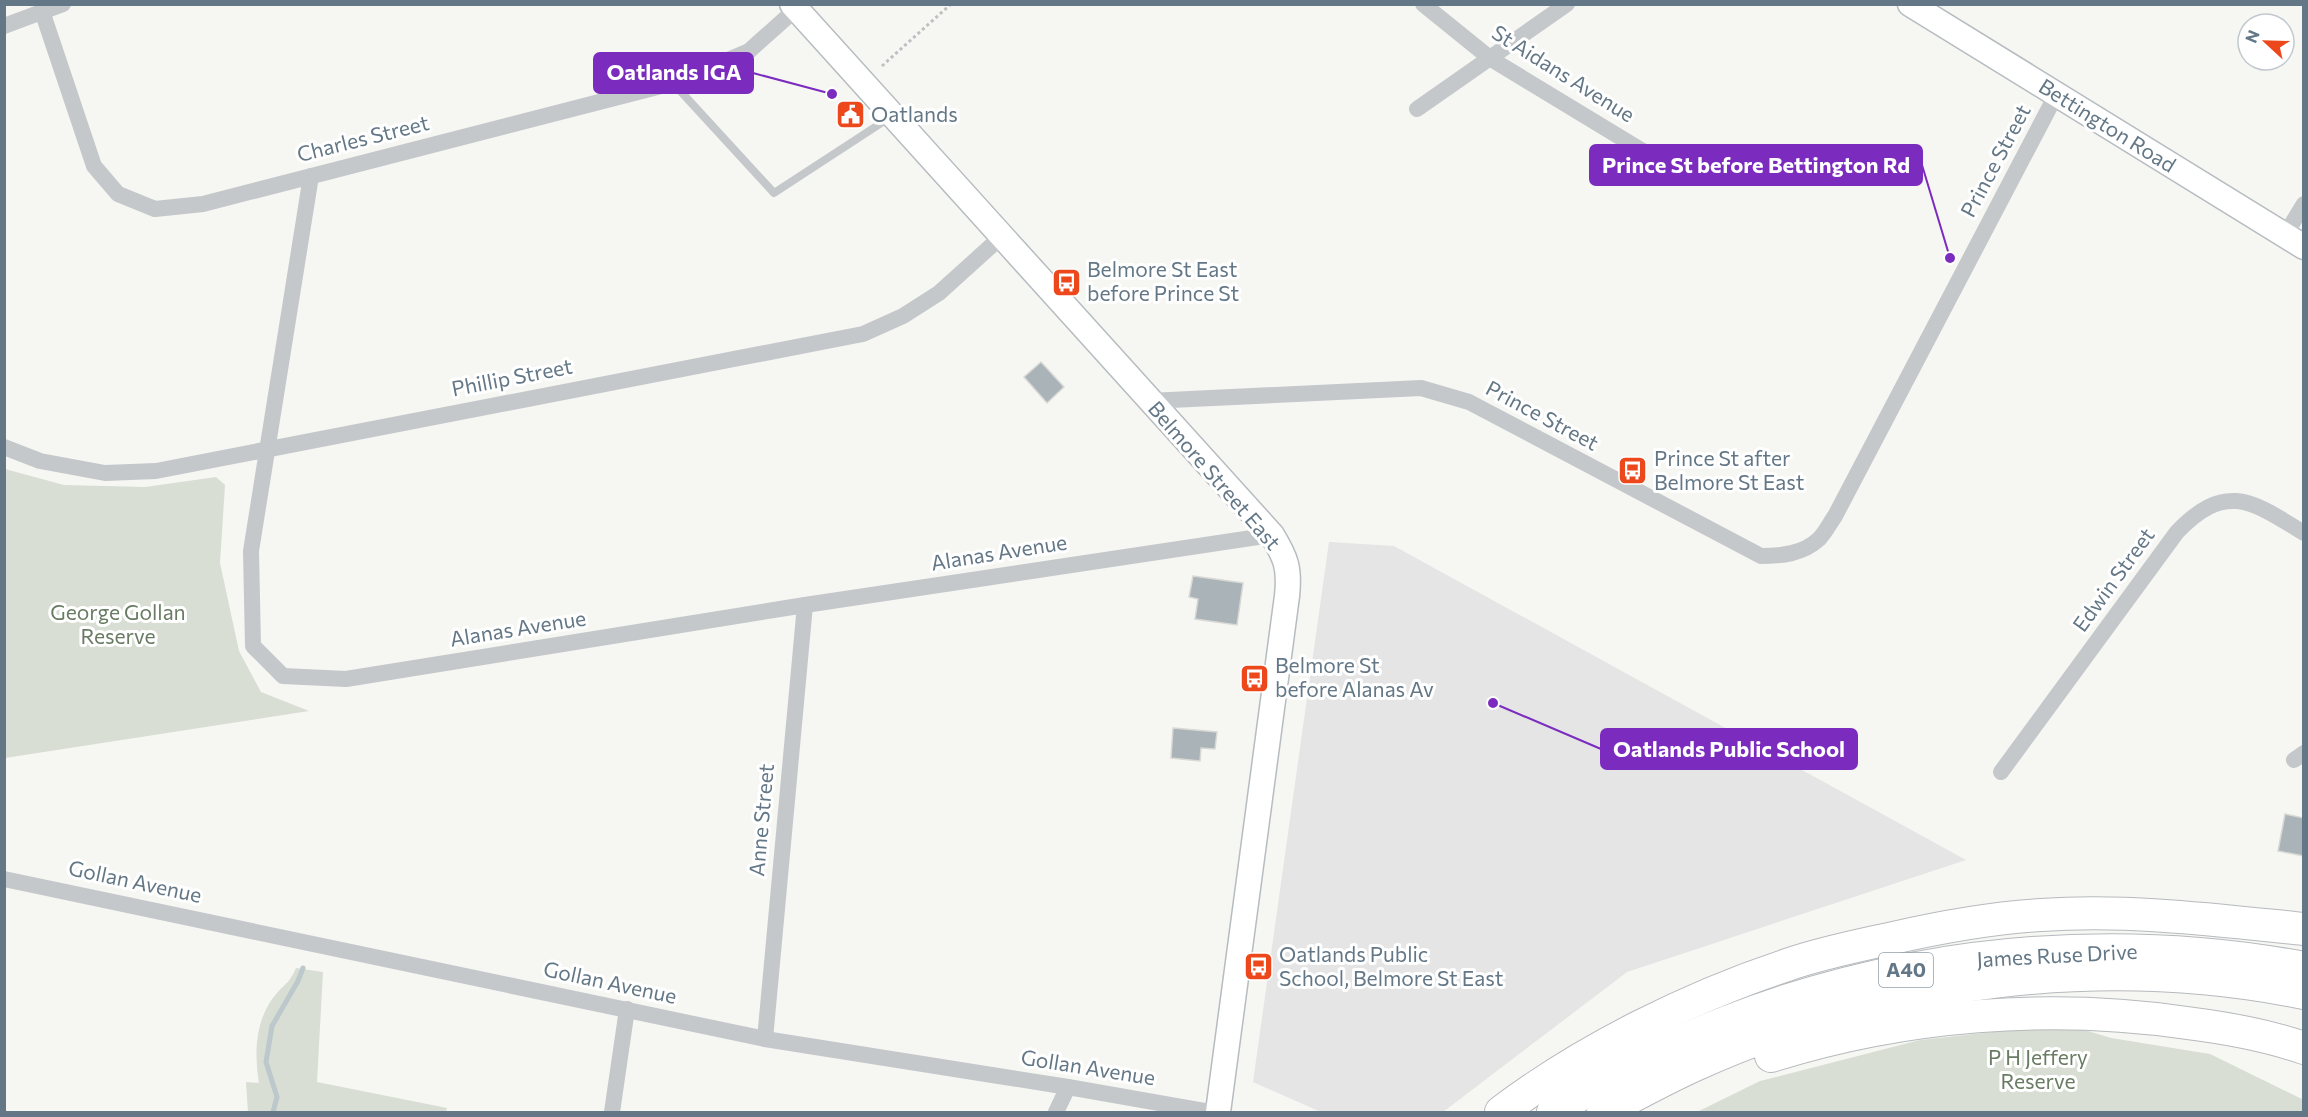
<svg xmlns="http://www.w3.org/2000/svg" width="2308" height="1117" font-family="Commissioner,sans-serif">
<rect width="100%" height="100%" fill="#f6f6f3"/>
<path fill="#e4e5e4" d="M 1329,542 L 1394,546 L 1966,860 L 1627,972 L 1443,1112 L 1321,1112 L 1253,1082 Z"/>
<g fill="#d8ded3">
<path d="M 5,469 L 64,485 L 145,487 L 216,477 L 225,485 L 220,563 L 239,651 L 261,692 L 309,711 L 5,758 Z"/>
<path d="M 296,968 L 323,972 L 317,1082 L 447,1108 L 446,1112 L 248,1112 L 246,1082 L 259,1083 C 254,1052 255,1018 277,993 C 287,982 290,982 296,968 Z"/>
<path d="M 2065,1024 L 2111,1038 L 2210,1054 L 2304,1100 L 2303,1112 L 1697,1112 L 1760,1081 L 1920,1040 Z"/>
</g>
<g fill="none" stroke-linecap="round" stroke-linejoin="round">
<path stroke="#bcc8cc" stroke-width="5" d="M 273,1112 L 277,1097 L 266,1062 L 272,1026 L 298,981 L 303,968"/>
</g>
<g fill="#aab3b8" stroke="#d8d8d5" stroke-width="1.5">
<path d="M 1041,362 L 1064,387 L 1047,403 L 1024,377 Z"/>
<path d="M 1193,576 L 1243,583 L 1237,625 L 1195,619 L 1198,599 L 1189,597 Z"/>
<path d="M 1173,728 L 1217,732 L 1215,749 L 1201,748 L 1200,761 L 1171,758 Z"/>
<path d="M 2285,814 L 2304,818 L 2304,856 L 2278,851 Z"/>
</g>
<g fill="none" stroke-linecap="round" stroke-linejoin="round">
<defs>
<g id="secondary">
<path d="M 792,4 L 1272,535 C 1286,558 1290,568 1287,596 L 1218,1112"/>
<path d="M 1910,4 L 2304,247"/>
</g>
<g id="highway">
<path d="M 1771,1056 C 1904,1014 2050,1003 2187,1023 C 2227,1028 2266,1035 2304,1048"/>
<path d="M 1501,1112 C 1583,1050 1690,997 1787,965 C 1821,953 1857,946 1893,938 C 1941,927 1991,918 2041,915 C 2129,909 2216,920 2304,929"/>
<path d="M 1553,1112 C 1769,969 2050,920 2304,968"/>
<path d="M 1603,1112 C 1633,1096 1664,1079 1695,1065 C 1883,980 2102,952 2304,993"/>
</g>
</defs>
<use href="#secondary" stroke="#b6bcc0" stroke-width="27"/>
<use href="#highway" stroke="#b6babd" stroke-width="34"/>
<path stroke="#bdc0c2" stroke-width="3" stroke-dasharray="3 3" stroke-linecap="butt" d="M 882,66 L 951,4"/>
<path stroke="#c4c8cb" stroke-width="8" d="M 673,83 L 774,193 L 892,116"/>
<g stroke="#c4c8cb" stroke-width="16">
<path d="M 1423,4 L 1491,59 L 1684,176"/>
<path d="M 42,11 L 94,166 L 118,194 L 155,209 L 203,204 L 673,83 L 749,51 L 796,9"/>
<path d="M 4,26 L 63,4"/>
<path d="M 1417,109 L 1567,4"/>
<path d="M 311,176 L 251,551 L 253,646 L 283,676 L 346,679 L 805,605 L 1272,535"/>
<path d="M 2285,235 L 2304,204"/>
<path d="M 1149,401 L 1421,388 L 1469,402 L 1761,556 C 1781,556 1803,554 1819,539 C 1825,533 1830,523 1835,516 L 2056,95"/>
<path d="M 4,447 L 40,461 L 105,473 L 156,471 L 863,334 L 903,316 L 939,293 L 1001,237"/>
<path d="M 2294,760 L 2304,753"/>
<path d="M 2001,772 L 2177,532 C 2226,481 2252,501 2304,533"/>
<path d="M 4,879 L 765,1039 L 1068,1087 L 1210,1112"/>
<path d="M 765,1039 L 805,605"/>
<path d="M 612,1112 L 627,1009"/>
<path d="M 1056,1112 L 1068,1087"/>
</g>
<use href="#secondary" stroke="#fff" stroke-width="24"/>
<use href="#highway" stroke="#fff" stroke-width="32"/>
</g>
<defs>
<symbol id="civic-square" viewBox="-11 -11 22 22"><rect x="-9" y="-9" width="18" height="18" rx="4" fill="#ed481c" stroke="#fff"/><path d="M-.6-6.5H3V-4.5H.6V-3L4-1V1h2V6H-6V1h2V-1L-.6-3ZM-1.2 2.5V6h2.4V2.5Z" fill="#fff"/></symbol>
<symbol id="bus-square" viewBox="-11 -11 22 22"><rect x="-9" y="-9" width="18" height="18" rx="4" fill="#ed481c" stroke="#fff"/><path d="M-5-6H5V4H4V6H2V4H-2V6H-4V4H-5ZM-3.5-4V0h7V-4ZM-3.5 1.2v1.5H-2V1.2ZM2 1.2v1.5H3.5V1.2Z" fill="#fff"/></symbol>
</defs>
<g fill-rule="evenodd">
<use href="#civic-square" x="834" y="98" width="33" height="33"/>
<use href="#bus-square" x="1050" y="266" width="33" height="33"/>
<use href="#bus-square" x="1616" y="454" width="33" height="33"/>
<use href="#bus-square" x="1238" y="662" width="33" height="33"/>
<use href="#bus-square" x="1242" y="950" width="33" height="33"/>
</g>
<g text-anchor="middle" stroke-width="6" stroke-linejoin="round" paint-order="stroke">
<rect fill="#fff" stroke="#92a0aa" stroke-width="1.5" x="1879" y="953" width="54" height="34" rx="4.5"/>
<g font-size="20" font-weight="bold" fill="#637786">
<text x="1906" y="977">A40</text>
</g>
<g font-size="21" fill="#637786" stroke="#fff">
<text transform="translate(1563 74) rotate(32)" y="7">St Aidans Avenue</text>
<text transform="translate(2107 126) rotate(32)" y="7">Bettington Road</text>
<text transform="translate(363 139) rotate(-14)" y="7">Charles Street</text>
<text transform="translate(1996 161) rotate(-62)" y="7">Prince Street</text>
<text transform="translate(512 378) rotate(-11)" y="7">Phillip Street</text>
<text transform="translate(1542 416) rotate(28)" y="7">Prince Street</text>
<text transform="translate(1214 476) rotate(49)" y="7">Belmore Street East</text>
<text transform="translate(999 553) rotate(-9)" y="7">Alanas Avenue</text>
<text transform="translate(2114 580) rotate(-54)" y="7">Edwin Street</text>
<text transform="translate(518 629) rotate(-9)" y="7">Alanas Avenue</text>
<text transform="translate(762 820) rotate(-85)" y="7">Anne Street</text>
<text transform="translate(135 882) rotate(12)" y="7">Gollan Avenue</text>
<text transform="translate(2057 956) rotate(-3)" y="7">James Ruse Drive</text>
<text transform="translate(610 983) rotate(12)" y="7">Gollan Avenue</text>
<text transform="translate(1088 1068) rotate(9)" y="7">Gollan Avenue</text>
</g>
<g font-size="21" fill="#637786" stroke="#fff" text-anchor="start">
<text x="871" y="122">Oatlands</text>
<text x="1087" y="277">Belmore St East<tspan x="1087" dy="24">before Prince St</tspan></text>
<text x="1654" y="466">Prince St after<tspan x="1654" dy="24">Belmore St East</tspan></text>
<text x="1275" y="673">Belmore St<tspan x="1275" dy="24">before Alanas Av</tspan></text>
<text x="1279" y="962">Oatlands Public<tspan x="1279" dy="24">School, Belmore St East</tspan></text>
</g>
<g font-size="21" fill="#697c63" stroke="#fff">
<text x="118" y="620">George Gollan<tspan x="118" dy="24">Reserve</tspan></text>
<text x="2038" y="1065">P H Jeffery<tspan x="2038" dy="24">Reserve</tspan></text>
</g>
</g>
<path fill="none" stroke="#7b2cbf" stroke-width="2" d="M832 94L753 73M1950 258L1922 165M1493 703L1601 749"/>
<g fill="#7b2cbf" stroke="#fff" stroke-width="2">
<circle cx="832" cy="94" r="6"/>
<circle cx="1950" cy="258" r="6"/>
<circle cx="1493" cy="703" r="6"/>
</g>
<g fill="#7b2cbf" stroke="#7b2cbf" stroke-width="2">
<rect x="594" y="53" width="159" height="40" rx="6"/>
<rect x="1590" y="145" width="332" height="40" rx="6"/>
<rect x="1601" y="729" width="256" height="40" rx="6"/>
</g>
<g font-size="22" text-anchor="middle" font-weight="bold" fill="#fff">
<text x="674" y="80">Oatlands IGA</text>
<text x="1756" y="173">Prince St before Bettington Rd</text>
<text x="1729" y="757">Oatlands Public School</text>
</g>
<rect width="2308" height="1117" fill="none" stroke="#637786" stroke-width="12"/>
<g transform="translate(2266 42) rotate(292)"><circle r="28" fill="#ffffff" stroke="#c1c9cf" stroke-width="1.5"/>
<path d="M0-4.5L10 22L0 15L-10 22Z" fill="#ed481c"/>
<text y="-9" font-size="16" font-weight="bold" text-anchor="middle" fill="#637786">N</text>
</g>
</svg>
